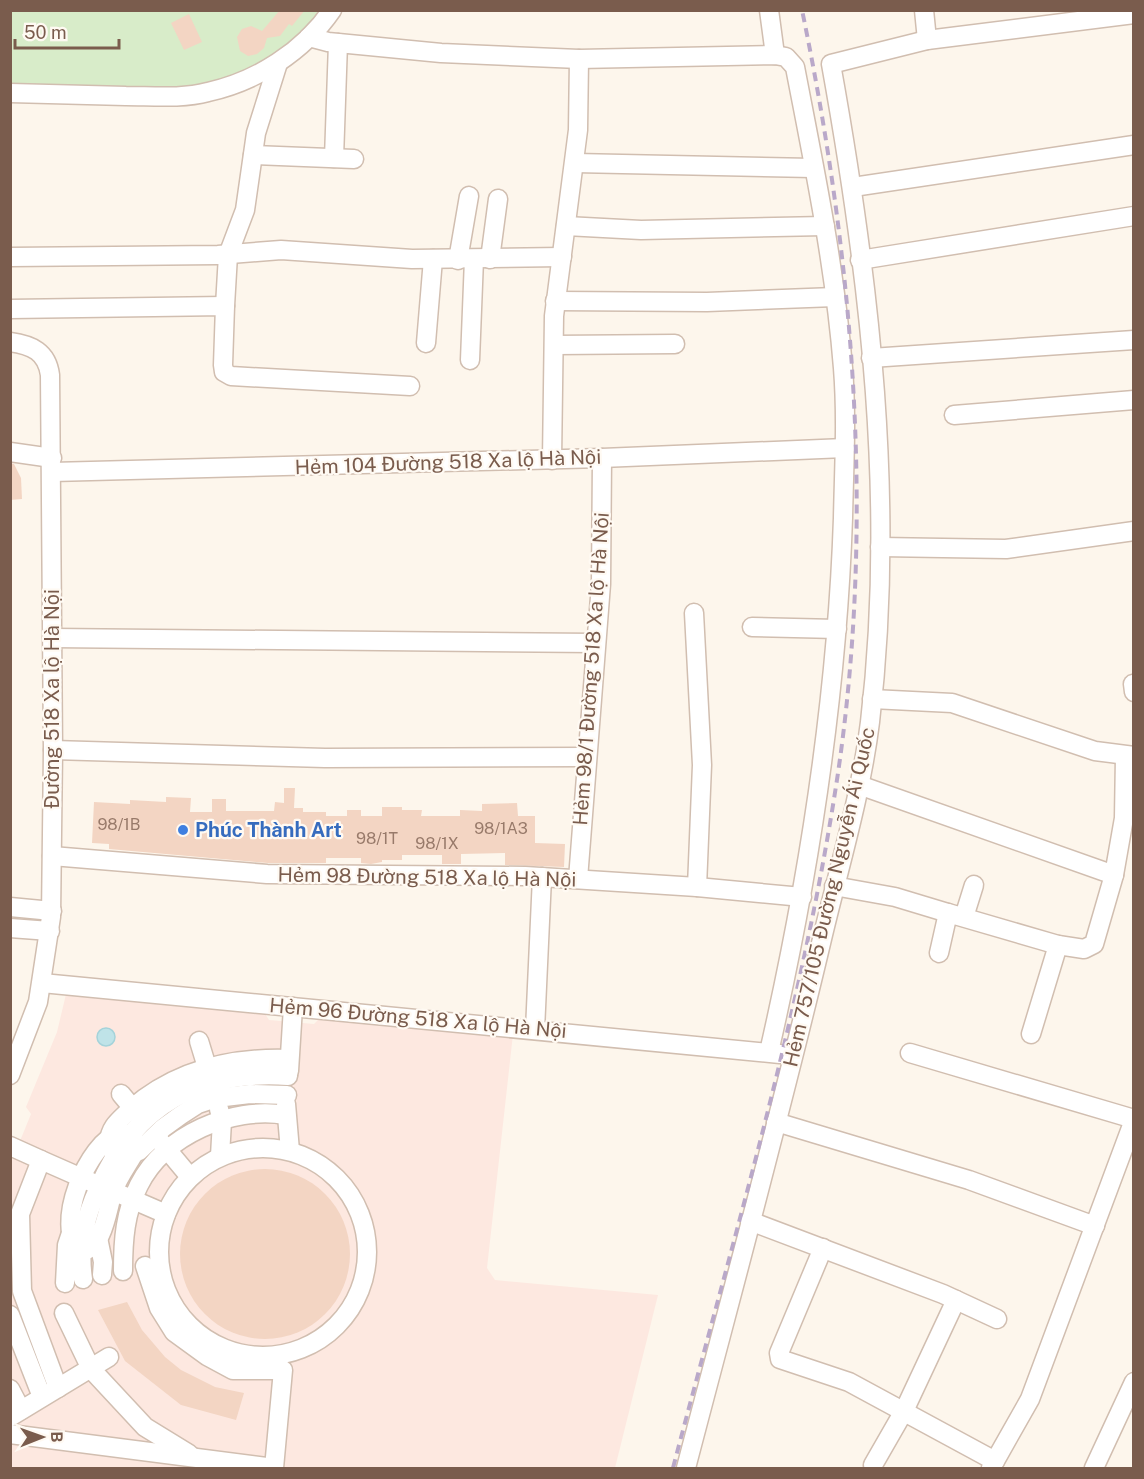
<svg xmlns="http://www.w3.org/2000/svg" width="1144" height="1479" font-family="'Public Sans',sans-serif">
<rect width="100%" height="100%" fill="#fdf6ec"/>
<path fill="#fde8e0" d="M 67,990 L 262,1009 L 269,1020 L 314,1024 L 322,1016 L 513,1034 L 487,1268 L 495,1280 L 658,1295 L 615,1468 L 11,1468 L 11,1163 L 31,1114 L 26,1107 L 57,1032 Z"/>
<path fill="#d8ecc9" d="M 11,11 L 323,11 C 308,27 292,46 272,57 C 253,69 227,82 204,85 C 143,95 73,87 11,85 Z"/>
<circle fill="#bfe3e8" stroke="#a5d3da" stroke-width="1.5" cx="106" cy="1037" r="9"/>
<g fill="#f3d5c3">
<path d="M 280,10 L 305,10 L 292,26 L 289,24 L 280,36 L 267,38 L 264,48 L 257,54 L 248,56 L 240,51 L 237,37 L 242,29 L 251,26 L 262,31 Z"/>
<path d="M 189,14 L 202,42 L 184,50 L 171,23 Z"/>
<path d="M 10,463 L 14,464 L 21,478 L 22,499 L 10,500 Z"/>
<path d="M 284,788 L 295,788 L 294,808 L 303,808 L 303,812 L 326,812 L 326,816 L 347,816 L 347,810 L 361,810 L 361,816 L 382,816 L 382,807 L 402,807 L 402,810 L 422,810 L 421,816 L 460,816 L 460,810 L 482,811 L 482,804 L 517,803 L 518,816 L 535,816 L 535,843 L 565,844 L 564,867 L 505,865 L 505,853 L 461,854 L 461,864 L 442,864 L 442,855 L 402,855 L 402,860 L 382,860 L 382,862 L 371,864 L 361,863 L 361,858 L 326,858 L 326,863 L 268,863 L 109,849 L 109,844 L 92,843 L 94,802 L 130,804 L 130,800 L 166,802 L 166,797 L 191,798 L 190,812 L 212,812 L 212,799 L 226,799 L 226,811 L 274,811 L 275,802 L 284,803 Z"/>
<circle cx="265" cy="1254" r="85"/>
<path d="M 127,1302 L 142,1330 L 165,1357 L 181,1370 L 215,1387 L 244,1393 L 236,1420 L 181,1405 L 125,1361 L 98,1310 Z"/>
</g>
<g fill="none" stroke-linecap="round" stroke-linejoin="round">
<defs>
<g id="minor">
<path d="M 769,10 L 775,55"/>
<path d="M 924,10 L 927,40"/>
<path d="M 309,37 L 328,42 L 441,53 L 579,59 L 775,55 L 786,57 L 795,67 C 814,166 835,266 843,368 C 847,418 844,468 843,518 C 837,698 809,877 769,1052"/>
<path d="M 10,93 C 49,94 87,95 126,96 C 152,96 182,99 208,92 C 257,81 303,52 332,10"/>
<path d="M 253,155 L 354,159"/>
<path d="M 334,158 L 338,43"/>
<path d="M 575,163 L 813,168"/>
<path d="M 853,187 L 1134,145"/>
<path d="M 566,226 L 641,230 L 825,226"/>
<path d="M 10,257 L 218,255 L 281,250 L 412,259 L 562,257"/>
<path d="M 490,259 L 498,199"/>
<path d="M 458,260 L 469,196"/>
<path d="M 860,260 L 1134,216"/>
<path d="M 555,301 L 707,302 L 835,297"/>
<path d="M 225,306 L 228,255 L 245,210 L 256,133 L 278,63"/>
<path d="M 10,309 L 225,306 L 223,365 L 224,372 L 231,376 L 410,386"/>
<path d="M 10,342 C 32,345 47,352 50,375 L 53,750 L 51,917 L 38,1002 L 10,1075"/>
<path d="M 426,343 L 433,259"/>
<path d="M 555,345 L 675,344"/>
<path d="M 871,358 L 1134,340"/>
<path d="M 470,360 L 474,259"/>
<path d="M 954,415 L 1134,400"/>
<path d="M 10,452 L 52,458"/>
<path d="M 552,460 L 554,316 L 578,130 L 579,59"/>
<path d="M 52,472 L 602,458 L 845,448"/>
<path d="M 880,547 L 1006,549 L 1134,531"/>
<path d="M 694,613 L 702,765 L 697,887"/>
<path d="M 752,627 L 837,629"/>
<path d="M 52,638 L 595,643"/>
<path d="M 1133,684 L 1134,692"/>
<path d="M 872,699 L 952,703 L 1095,751 L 1134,756"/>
<path d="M 53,750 L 325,758 L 586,757"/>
<path d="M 859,785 L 1114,875"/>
<path d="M 52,856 L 267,874 L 525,876 L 697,887 L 802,897"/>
<path d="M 578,879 L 601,584 L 602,458"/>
<path d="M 834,886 L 895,897 L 948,913"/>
<path d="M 10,907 L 52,911"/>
<path d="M 964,917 L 974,885"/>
<path d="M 10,928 L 50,931"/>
<path d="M 939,953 L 948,913 L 1058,945"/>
<path d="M 42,983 L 780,1054"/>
<path d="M 535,1030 L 542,877"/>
<path d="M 1031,1034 L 1058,945 L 1084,949 L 1094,944 L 1114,875 L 1124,818 L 1125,756"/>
<path d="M 199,1041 L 210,1077"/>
<path d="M 910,1053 L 1134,1119"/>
<path d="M 289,1071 L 293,1007"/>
<path d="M 121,1094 L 141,1118"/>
<path d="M 287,1095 L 250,1094 L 216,1098 L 198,1104 L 181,1115 L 163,1128 L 139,1151 L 130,1155 L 113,1152 L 109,1142 C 110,1126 120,1120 131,1109 C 176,1070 231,1057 289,1059"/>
<path d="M 286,1104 L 290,1151"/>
<path d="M 219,1109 L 222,1121 L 220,1156"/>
<path d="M 776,1122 L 969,1180 L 1095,1226"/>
<path d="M 120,1132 L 133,1137 L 136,1150 C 129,1163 118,1177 113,1192 C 107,1210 104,1248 81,1252 C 52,1227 88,1142 120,1132 Z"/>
<path d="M 160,1141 L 190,1177"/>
<path d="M 10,1146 L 41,1160 L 20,1214 L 22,1291 L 58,1388"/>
<circle cx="263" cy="1252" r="104"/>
<path d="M 41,1160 L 91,1182"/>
<path d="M 122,1195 L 166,1214"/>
<path d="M 750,1221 L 943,1294 L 997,1319"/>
<path d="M 97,1233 L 103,1262 L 102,1275"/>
<path d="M 823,1248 L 779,1353 L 780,1359 L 849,1382 L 995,1461"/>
<path d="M 123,1271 C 123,1240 125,1212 139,1185 C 164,1135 232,1106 285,1115"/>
<path d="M 83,1279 C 78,1246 85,1217 99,1187 C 135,1105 199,1070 288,1076"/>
<path d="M 65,1283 L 67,1245 L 71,1233"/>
<path d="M 64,1313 L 91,1369 L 145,1427 L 189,1454"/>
<path d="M 10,1315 L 42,1397"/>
<path d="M 10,1389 L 21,1410"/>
<path d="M 10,1417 L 109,1357"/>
<path d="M 10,1434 L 274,1468 L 283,1370 L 233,1370 L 207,1356 L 174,1332 L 159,1308 L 145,1266"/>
<path d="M 873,1465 L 904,1411 L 956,1300"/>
<path d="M 686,1468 C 732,1292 780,1117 822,939 C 839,867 861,795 870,722 C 896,502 870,280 831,64 L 927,40 L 1134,14"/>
<path d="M 991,1468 L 1030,1399 L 1134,1120"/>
<path d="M 1094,1468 L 1134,1382"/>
</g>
</defs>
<use href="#minor" stroke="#d1beb0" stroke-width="21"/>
<use href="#minor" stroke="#fff" stroke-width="18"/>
<path stroke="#b9a8c9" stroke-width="4" stroke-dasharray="9 6" stroke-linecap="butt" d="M 673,1468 C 733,1239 803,1008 838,773 C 875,519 854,261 802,10"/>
</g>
<circle fill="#3f7fe0" stroke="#fffaf3" stroke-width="2" cx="183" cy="830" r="6"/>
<g text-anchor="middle" stroke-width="4.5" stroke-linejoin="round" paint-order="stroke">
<g font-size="16" fill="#987a6a">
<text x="119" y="830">98/1B</text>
<text x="501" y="834">98/1A3</text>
<text x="377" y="844">98/1T</text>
<text x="437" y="849">98/1X</text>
</g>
<g font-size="20" fill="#7a5c4d" stroke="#fffaf3">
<text transform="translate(448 462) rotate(-2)" y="7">Hẻm 104 Đường 518 Xa lộ Hà Nội</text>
<text transform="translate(591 669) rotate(-86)" y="7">Hẻm 98/1 Đường 518 Xa lộ Hà Nội</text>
<text transform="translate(52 699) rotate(-90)" y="7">Đường 518 Xa lộ Hà Nội</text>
<text transform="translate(427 877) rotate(1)" y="7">Hẻm 98 Đường 518 Xa lộ Hà Nội</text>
<text transform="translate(829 897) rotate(-77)" y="7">Hẻm 757/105 Đường Nguyễn Ái Quốc</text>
<text transform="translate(418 1018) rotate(5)" y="7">Hẻm 96 Đường 518 Xa lộ Hà Nội</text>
</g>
<g font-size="20" font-weight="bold" fill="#366cbe" stroke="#fffaf3" text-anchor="start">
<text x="195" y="837">Phúc Thành Art</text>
</g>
</g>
<rect width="1144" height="1479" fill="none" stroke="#7a5c4d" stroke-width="24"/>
<g transform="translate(42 1437) rotate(89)" stroke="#fffaf3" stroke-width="4.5" paint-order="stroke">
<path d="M0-4.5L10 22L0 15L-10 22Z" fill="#7a5c4d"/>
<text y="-9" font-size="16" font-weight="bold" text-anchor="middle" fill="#7a5c4d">B</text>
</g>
<path d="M15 39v9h104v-9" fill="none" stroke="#7a5c4d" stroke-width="3"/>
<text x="24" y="39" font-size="18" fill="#7a5c4d" stroke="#fffaf3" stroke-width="4.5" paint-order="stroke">50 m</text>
</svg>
